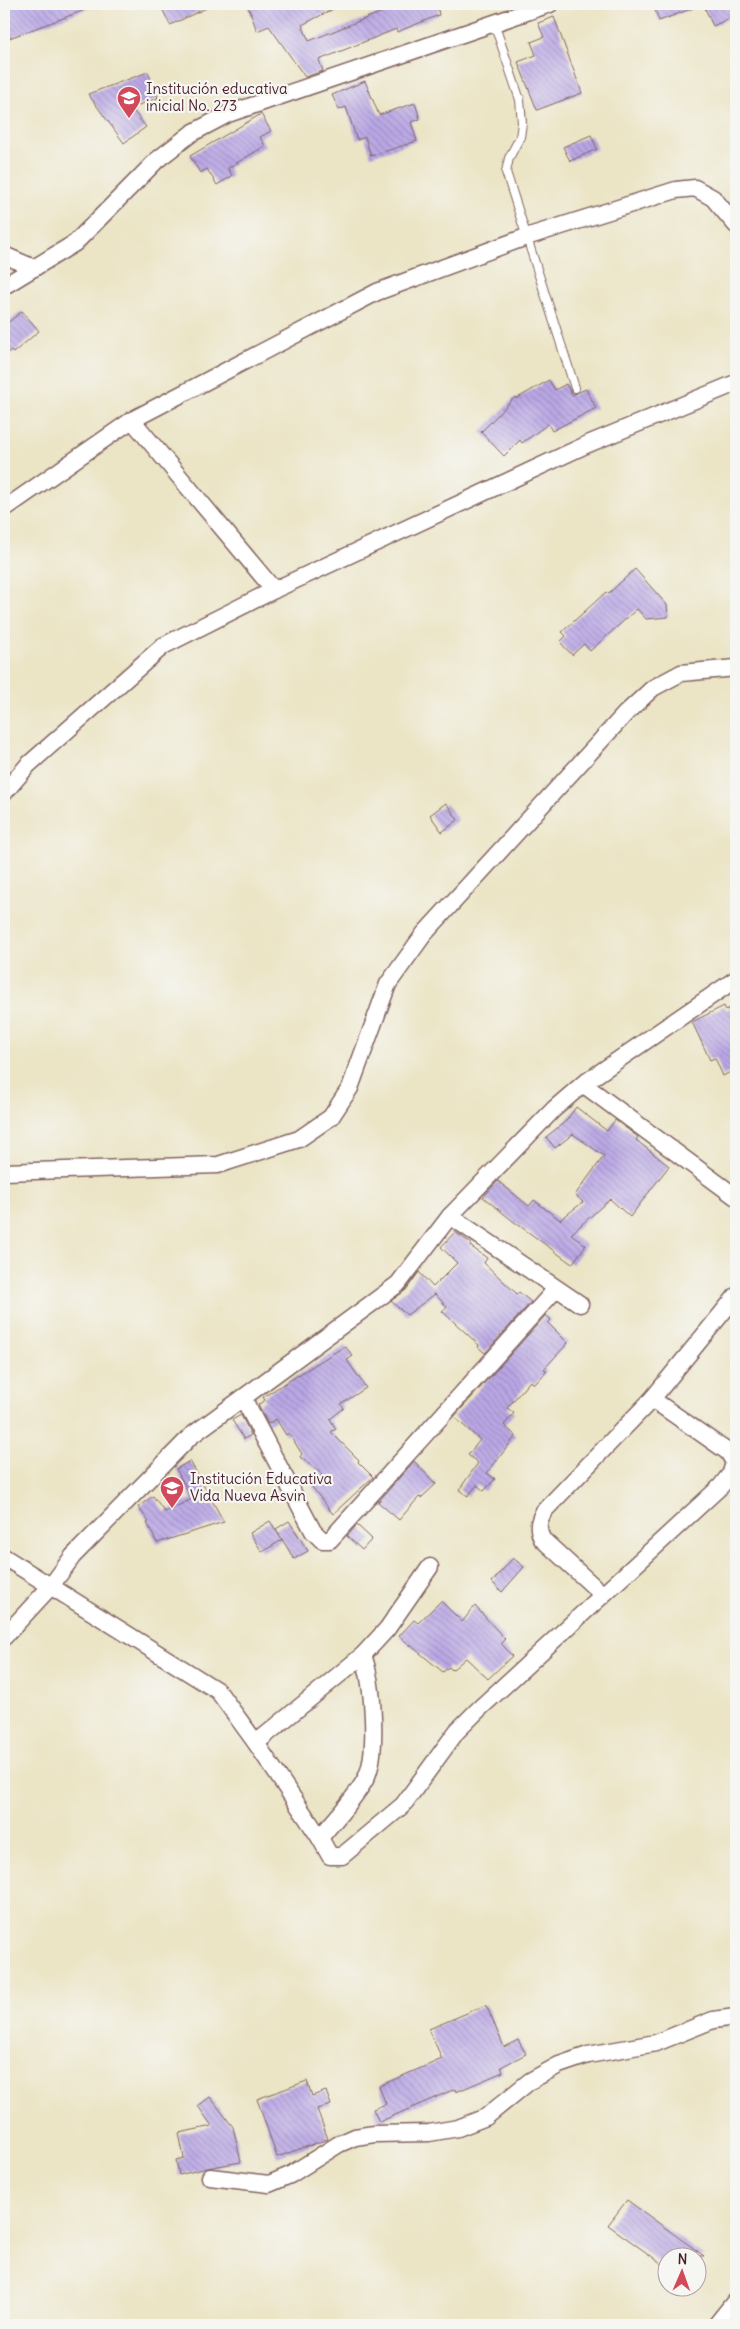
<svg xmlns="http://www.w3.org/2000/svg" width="740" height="2329" font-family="Delius,sans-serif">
<defs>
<pattern id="building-back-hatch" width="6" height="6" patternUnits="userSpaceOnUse" patternTransform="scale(1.25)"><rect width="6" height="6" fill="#baa8e6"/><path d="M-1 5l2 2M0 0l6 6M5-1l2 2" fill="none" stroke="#98b"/></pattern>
</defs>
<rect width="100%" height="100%" fill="#f6f6f2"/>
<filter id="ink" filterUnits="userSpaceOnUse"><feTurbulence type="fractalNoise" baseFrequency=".02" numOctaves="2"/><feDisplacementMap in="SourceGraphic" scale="10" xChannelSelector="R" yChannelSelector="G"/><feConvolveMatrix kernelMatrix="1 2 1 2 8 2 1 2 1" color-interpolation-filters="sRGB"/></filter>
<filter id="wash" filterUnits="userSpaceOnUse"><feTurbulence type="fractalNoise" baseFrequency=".0096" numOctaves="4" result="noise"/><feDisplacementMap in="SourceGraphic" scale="20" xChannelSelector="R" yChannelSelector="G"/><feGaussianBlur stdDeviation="1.12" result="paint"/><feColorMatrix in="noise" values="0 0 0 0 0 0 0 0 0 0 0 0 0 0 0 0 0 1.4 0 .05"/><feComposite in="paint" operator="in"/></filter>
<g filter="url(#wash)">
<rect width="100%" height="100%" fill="#ebe4c5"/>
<g id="blocks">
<g fill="url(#building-back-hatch)">
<path d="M 11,4 L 97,4 L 98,5 L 4,40 L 4,6 Z"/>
<path d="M 160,4 L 215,4 L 170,25 Z"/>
<path d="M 247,4 L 343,4 L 302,25 L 309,41 L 402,4 L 437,4 L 439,15 L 397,32 L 396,29 L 319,60 L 323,71 L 305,77 L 269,26 L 257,31 Z"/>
<path d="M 653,4 L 700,4 L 701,5 L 659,21 Z"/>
<path d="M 703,4 L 736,4 L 736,15 L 713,26 Z"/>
<path d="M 554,17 L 582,93 L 537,110 L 518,62 L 536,55 L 531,42 L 544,37 L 538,23 Z"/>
<path d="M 148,72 L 158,98 L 131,108 L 146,127 L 124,143 L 88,94 Z"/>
<path d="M 365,81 L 379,115 L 415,103 L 420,119 L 411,122 L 417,141 L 371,156 L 365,137 L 357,140 L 346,107 L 339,110 L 332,95 Z"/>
<path d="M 261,114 L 271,131 L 260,137 L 265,146 L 228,168 L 232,176 L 217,185 L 207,169 L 200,173 L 190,156 Z"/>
<path d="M 591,135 L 597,149 L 570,161 L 563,147 Z"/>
<path d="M 22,311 L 39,331 L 13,353 L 11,350 L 4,356 L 4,326 Z"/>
<path d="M 549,380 L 555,390 L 566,384 L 572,395 L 586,389 L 596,408 L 552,431 L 548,424 L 522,443 L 520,440 L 504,456 L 481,432 L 515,397 L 516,399 Z"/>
<path d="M 635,569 L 667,605 L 668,617 L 646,619 L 637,609 L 590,651 L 584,644 L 572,655 L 560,642 L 566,636 L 562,632 L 606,592 L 608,594 Z"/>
<path d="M 446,803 L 458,820 L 442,832 L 430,815 Z"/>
<path d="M 736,1005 L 736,1069 L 723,1076 L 715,1058 L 710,1060 L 692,1022 L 724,1006 L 726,1010 Z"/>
<path d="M 576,1107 L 607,1131 L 615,1120 L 638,1137 L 636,1140 L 669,1166 L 630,1217 L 610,1199 L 571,1234 L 586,1245 L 572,1264 L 513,1221 L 483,1197 L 498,1181 L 529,1206 L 534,1200 L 560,1220 L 583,1202 L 575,1195 L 604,1156 L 573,1134 L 555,1148 L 546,1137 L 566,1121 Z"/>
<path d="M 455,1232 L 472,1244 L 470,1246 L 487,1258 L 484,1263 L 517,1294 L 519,1292 L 531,1302 L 485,1353 L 478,1347 L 479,1345 L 442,1311 L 447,1307 L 435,1294 L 407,1315 L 391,1301 L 406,1290 L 419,1272 L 433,1287 L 457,1263 L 441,1247 Z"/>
<path d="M 546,1315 L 551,1320 L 548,1323 L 568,1343 L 544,1369 L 547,1371 L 535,1384 L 530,1381 L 507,1408 L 514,1413 L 504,1425 L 516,1436 L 487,1473 L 495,1479 L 484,1491 L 477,1485 L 468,1496 L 459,1490 L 478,1463 L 468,1455 L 480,1440 L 454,1417 Z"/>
<path d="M 345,1346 L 353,1356 L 347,1360 L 366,1388 L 341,1404 L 344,1408 L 330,1419 L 336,1429 L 331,1432 L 359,1460 L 358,1462 L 373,1477 L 333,1514 L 312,1487 L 322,1474 L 300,1457 L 302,1454 L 289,1433 L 286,1435 L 276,1419 L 268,1424 L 258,1405 L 265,1400 L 263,1397 Z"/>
<path d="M 241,1415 L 251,1435 L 244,1439 L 232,1420 Z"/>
<path d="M 190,1461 L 224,1522 L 157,1543 L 147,1523 L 149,1522 L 138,1507 L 153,1496 L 165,1512 L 192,1499 L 176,1469 Z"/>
<path d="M 414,1461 L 436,1484 L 421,1498 L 419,1497 L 399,1520 L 378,1502 Z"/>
<path d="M 270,1521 L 282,1540 L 262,1552 L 250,1533 Z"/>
<path d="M 289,1521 L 308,1551 L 294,1559 L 276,1529 Z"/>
<path d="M 357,1525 L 372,1539 L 362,1550 L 347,1536 Z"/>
<path d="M 513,1558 L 524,1567 L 502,1592 L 492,1582 Z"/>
<path d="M 441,1601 L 462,1622 L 475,1606 L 505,1639 L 501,1643 L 512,1656 L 488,1679 L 466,1658 L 452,1670 L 449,1667 L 443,1672 L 399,1636 L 414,1620 L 418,1623 Z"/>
<path d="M 486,2005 L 504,2047 L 518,2040 L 526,2054 L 501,2067 L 503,2072 L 456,2092 L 455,2089 L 379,2122 L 373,2109 L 386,2104 L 379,2086 L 442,2059 L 429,2029 Z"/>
<path d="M 307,2081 L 312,2096 L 326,2091 L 331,2105 L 317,2109 L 328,2139 L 277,2157 L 257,2099 Z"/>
<path d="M 210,2097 L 233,2127 L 241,2162 L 207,2168 L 179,2175 L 176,2160 L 184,2158 L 179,2133 L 212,2126 L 198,2106 Z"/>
<path d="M 627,2200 L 704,2256 L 668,2256 L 668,2268 L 608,2225 Z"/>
</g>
</g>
</g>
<g filter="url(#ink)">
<use href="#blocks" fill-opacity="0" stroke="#826461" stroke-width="1"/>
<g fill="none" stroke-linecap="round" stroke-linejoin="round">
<defs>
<path id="service" d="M 494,23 L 520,100 L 522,123 L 520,137 L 509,158 L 506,172 L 575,388"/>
<g id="minor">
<path d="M 4,255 L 34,268"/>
<path d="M 4,286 L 75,243 L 157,160 L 192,133 L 228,114 L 550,4"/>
<path d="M 132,420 L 274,590"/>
<path d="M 4,509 L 132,420 L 377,292 L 526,237 L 676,190 L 695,188 L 713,198 L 736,225"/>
<path d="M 4,793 L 28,765 L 163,646 L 274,590 L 588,444 L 736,383"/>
<path d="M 583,1084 L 736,1197"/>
<path d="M 4,1172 L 218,1165 L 299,1139 L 331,1117 L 350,1088 L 388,984 L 424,934 L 626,713 L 653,688 L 681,673 L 736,668"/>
<path d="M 450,1216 L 580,1304"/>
<path d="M 243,1398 L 313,1531 L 322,1540 L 330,1540 L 556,1289"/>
<path d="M 4,1557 L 218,1691 L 256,1743 L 320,1838 C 334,1820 353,1801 365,1780 C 379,1755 373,1682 363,1655"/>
<path d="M 602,1594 L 542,1539 C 537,1528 538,1522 544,1511 L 652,1399 L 736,1296"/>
<path d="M 4,1637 L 51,1586 L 73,1556 L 191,1436 L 398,1284 L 450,1216 L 554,1109 L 583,1084 L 736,979"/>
<path d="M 256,1743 L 363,1655 L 387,1629 L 430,1567"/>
<path d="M 320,1838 L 330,1856 L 342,1856 L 403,1805 L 457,1731 L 479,1709 L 721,1486 L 731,1473 L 734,1462 L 728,1452 L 652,1399"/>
<path d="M 210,2177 L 269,2184 L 290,2175 L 339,2144 L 355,2137 L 374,2134 L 429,2133 L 458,2128 L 486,2117 L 530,2081 L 559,2065 L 588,2055 L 656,2043 L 713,2020 L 736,2017"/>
<path d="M 716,2325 L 736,2300"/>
</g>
</defs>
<use href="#service" stroke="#826461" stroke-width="10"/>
<use href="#minor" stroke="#826461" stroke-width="19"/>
<use href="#service" stroke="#fff" stroke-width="8"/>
<use href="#minor" stroke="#fff" stroke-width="16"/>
</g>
</g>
<defs>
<symbol id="school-pin" viewBox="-11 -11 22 30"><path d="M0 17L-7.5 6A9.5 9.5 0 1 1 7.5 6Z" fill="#d1495b" stroke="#f6f6f2"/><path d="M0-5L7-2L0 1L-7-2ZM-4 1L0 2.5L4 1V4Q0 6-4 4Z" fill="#fff"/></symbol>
</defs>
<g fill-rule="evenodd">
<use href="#school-pin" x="115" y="84" width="28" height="38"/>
<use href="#school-pin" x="158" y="1474" width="28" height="38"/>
</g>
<g text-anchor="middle" stroke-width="4.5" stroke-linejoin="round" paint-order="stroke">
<g font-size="15" fill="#4a1f2b" stroke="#f6f6f2" text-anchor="start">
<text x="146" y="94">Institución educativa<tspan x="146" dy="17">inicial No. 273</tspan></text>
<text x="190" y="1484">Institución Educativa<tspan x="190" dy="17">Vida Nueva Asvin</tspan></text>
</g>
</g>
<rect width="740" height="2329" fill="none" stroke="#f6f6f2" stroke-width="20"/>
<g transform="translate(682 2272) rotate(2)"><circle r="24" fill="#f6f6f2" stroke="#b1a0a2"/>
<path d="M0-4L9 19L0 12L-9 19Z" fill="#d1495b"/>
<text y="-8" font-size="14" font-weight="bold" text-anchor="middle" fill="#4a1f2b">N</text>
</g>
</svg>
